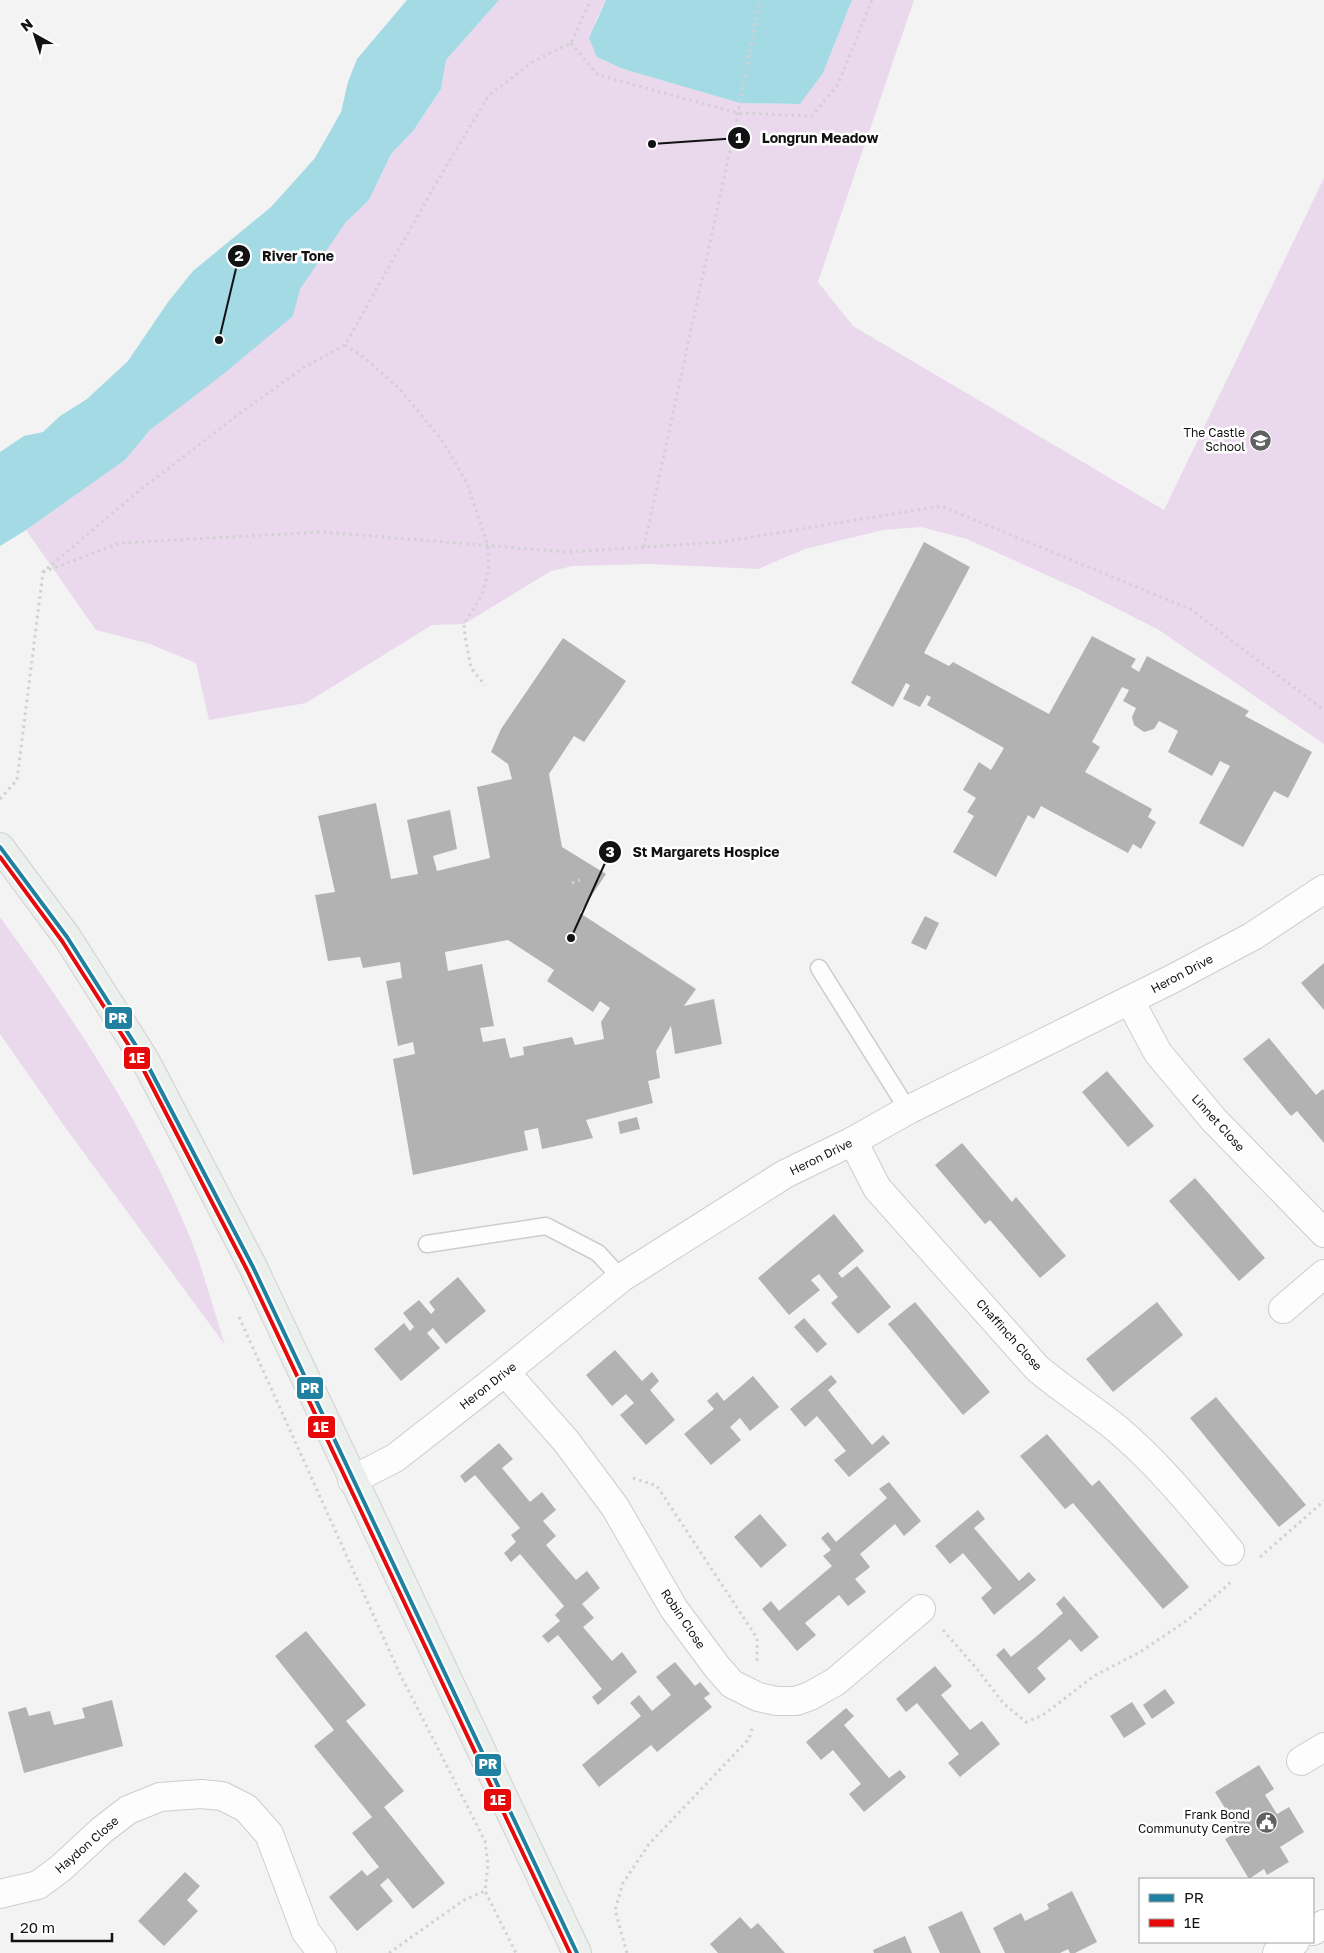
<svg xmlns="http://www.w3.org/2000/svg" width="1324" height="1953" font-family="'Golos Text',sans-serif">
<rect width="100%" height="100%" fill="#f4f3f4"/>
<g fill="#ead8ed">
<path d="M 499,0 L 606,0 L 595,22 L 597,57 L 623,69 L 740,103 L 799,104 L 823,73 L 852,0 L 914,0 L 818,282 L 853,326 L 1164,510 L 1324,178 L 1324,744 L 1159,630 L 1082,591 L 967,539 L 921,527 L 883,530 L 805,549 L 758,569 L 649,564 L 573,566 L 551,571 L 464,624 L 432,625 L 306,703 L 209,720 L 196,663 L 150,644 L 96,630 L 26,530 L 125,460 L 150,430 L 293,316 L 299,289 L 346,222 L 369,200 L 391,154 L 413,131 L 441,89 L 446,60 Z"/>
<path d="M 0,917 C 71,1015 140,1117 187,1230 C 202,1265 213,1308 225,1345 L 65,1127 L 0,1034 Z"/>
</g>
<g fill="#a3dae3">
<path d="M 407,0 L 499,0 L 446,60 L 441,89 L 413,131 L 391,154 L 369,200 L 346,222 L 300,289 L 293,316 L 222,375 L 150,430 L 125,460 L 26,530 L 0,546 L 0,452 L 24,436 L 43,432 L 60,416 L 87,399 L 128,361 L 168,302 L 193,271 L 271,207 L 315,158 L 341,112 L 348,82 L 357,59 Z"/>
<path d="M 606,0 L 852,0 L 823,73 L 800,104 L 740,103 L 623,69 L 597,57 L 589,38 Z"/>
</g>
<g fill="#b3b2b3" fill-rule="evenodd">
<path d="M 924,542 L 970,567 L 924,653 L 949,666 L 953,662 L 1049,714 L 1092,636 L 1136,659 L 1131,667 L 1139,672 L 1147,656 L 1249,711 L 1245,716 L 1312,752 L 1288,798 L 1274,791 L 1243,847 L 1199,823 L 1230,766 L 1220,761 L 1212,776 L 1168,752 L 1178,731 L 1159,721 L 1154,729 L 1144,732 L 1134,725 L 1132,717 L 1136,708 L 1123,701 L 1129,690 L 1122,687 L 1092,742 L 1100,747 L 1085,772 L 1152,809 L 1148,817 L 1156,822 L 1141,849 L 1133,844 L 1128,853 L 1041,806 L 1034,819 L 1028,815 L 996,877 L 953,852 L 974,816 L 967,812 L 976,798 L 963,790 L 979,762 L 991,770 L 1004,748 L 927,705 L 931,697 L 927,695 L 920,707 L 903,699 L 910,685 L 906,683 L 893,707 L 851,683 Z"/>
<path d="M 563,638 L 626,681 L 584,742 L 574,736 L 549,774 L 562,847 L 606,874 L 580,913 L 696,989 L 684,1006 L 714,999 L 722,1044 L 675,1054 L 671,1026 L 656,1051 L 660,1078 L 648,1081 L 653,1103 L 586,1120 L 593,1138 L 542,1149 L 538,1128 L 524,1131 L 528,1150 L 413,1175 L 393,1059 L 415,1054 L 413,1042 L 398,1046 L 386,981 L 402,978 L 400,962 L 363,968 L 360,957 L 328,961 L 315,895 L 335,892 L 318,816 L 376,803 L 391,879 L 418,874 L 407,820 L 450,810 L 457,849 L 433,856 L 437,871 L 490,858 L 477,787 L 512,779 L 508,764 L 491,752 L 501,729 ZM 508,940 L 554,970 L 547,981 L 593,1012 L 600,1001 L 610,1008 L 601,1022 L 604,1039 L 575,1045 L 572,1037 L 523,1047 L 524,1055 L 510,1058 L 505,1038 L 483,1042 L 480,1028 L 494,1026 L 482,964 L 448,971 L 445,952 Z"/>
<path d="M 925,916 L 939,923 L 926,950 L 911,943 Z"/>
<path d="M 1324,963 L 1324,1010 L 1301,983 Z"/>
<path d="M 1269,1038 L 1316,1095 L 1323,1089 L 1324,1091 L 1324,1143 L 1297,1111 L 1291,1116 L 1243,1059 Z"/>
<path d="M 1107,1071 L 1154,1126 L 1128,1147 L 1082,1092 Z"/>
<path d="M 637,1117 L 640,1129 L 620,1134 L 618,1122 Z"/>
<path d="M 962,1143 L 1012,1202 L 1016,1197 L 1066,1256 L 1040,1278 L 990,1220 L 985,1224 L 935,1165 Z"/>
<path d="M 1195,1178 L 1265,1258 L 1239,1281 L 1169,1201 Z"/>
<path d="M 834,1214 L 864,1251 L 838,1273 L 842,1278 L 857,1266 L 891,1307 L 858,1334 L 831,1303 L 838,1297 L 819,1274 L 811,1280 L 820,1290 L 789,1315 L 758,1278 Z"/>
<path d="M 458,1277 L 486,1311 L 446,1344 L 433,1328 L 427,1333 L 440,1348 L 401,1381 L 374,1349 L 404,1323 L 410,1331 L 414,1327 L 403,1313 L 419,1300 L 431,1314 L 435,1310 L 429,1302 Z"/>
<path d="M 915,1302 L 990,1392 L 963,1415 L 888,1324 Z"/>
<path d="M 1157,1302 L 1183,1335 L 1113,1392 L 1086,1359 Z"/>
<path d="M 804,1318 L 827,1344 L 817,1353 L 794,1327 Z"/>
<path d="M 615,1350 L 642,1381 L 652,1372 L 659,1381 L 650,1390 L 675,1420 L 646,1445 L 620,1415 L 634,1403 L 626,1394 L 612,1406 L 586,1375 Z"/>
<path d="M 831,1375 L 837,1382 L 828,1390 L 872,1445 L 883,1435 L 890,1443 L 849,1477 L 834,1460 L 846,1451 L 817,1416 L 805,1427 L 790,1409 Z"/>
<path d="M 753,1376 L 779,1407 L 750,1431 L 740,1418 L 730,1427 L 741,1440 L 711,1465 L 684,1434 L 714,1409 L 707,1401 L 717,1392 L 724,1401 Z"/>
<path d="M 1216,1397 L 1306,1505 L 1279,1527 L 1190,1418 Z"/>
<path d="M 1047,1434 L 1092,1486 L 1099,1480 L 1189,1587 L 1163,1609 L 1073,1503 L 1065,1509 L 1020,1456 Z"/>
<path d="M 499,1443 L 513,1459 L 502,1468 L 530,1502 L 542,1492 L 556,1510 L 543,1521 L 556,1536 L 546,1545 L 576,1580 L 587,1571 L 600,1588 L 582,1604 L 594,1618 L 583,1627 L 612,1661 L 622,1652 L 637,1672 L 598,1705 L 592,1697 L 602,1689 L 558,1635 L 548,1643 L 542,1636 L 560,1621 L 555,1615 L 564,1606 L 520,1554 L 511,1562 L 504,1553 L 516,1542 L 511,1535 L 520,1528 L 475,1475 L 465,1483 L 460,1476 Z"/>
<path d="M 889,1482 L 921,1521 L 904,1536 L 895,1524 L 860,1554 L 870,1567 L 855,1579 L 866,1592 L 848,1606 L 839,1595 L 805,1623 L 816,1635 L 797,1651 L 762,1609 L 771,1601 L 779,1611 L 832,1566 L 823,1556 L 831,1550 L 821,1538 L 828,1532 L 836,1542 L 887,1498 L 879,1489 Z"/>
<path d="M 978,1510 L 985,1519 L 974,1528 L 1019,1581 L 1029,1572 L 1036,1580 L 994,1615 L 981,1598 L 992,1588 L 963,1553 L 950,1564 L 935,1546 Z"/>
<path d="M 760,1514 L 787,1545 L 761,1568 L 734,1537 Z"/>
<path d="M 1064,1596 L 1099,1637 L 1081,1652 L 1070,1639 L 1037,1668 L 1046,1679 L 1029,1694 L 996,1655 L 1004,1648 L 1011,1657 L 1037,1636 L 1063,1613 L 1056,1604 Z"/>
<path d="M 306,1631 L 366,1705 L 346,1721 L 404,1791 L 384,1807 L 445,1883 L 413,1909 L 388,1878 L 380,1885 L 393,1901 L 357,1931 L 329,1897 L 362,1870 L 367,1876 L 379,1867 L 352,1833 L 372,1817 L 314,1746 L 334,1730 L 275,1656 Z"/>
<path d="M 675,1662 L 695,1686 L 700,1682 L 710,1694 L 704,1698 L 712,1707 L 657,1752 L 651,1745 L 599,1787 L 582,1765 L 641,1716 L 630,1703 L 639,1695 L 652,1711 L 671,1695 L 656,1677 Z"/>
<path d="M 935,1666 L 952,1686 L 941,1695 L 970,1730 L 982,1721 L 1000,1744 L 960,1777 L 948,1763 L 959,1754 L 917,1703 L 906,1712 L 896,1699 Z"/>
<path d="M 1165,1689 L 1175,1703 L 1152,1719 L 1143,1705 Z"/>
<path d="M 112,1700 L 123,1746 L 24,1773 L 8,1712 L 26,1707 L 29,1716 L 50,1711 L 54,1725 L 85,1718 L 82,1708 Z"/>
<path d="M 1132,1702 L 1146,1724 L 1124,1738 L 1110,1716 Z"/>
<path d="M 846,1708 L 854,1716 L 844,1725 L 889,1778 L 900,1770 L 906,1777 L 864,1812 L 849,1794 L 861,1784 L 833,1750 L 821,1760 L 806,1742 Z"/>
<path d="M 1259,1765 L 1274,1789 L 1265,1795 L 1277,1814 L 1289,1807 L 1304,1832 L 1280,1847 L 1289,1862 L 1267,1875 L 1264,1869 L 1249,1879 L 1225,1839 L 1239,1831 L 1215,1792 Z"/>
<path d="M 185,1872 L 200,1886 L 187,1900 L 198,1911 L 164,1946 L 138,1921 Z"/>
<path d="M 1072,1891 L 1097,1942 L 1075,1953 L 1070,1953 L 1068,1949 L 1060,1953 L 1005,1953 L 993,1928 L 1021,1913 L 1025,1921 L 1049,1909 L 1047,1904 Z"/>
<path d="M 962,1911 L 981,1953 L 940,1953 L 928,1927 Z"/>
<path d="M 740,1917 L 751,1929 L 758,1923 L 785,1953 L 718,1953 L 710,1944 Z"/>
<path d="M 905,1936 L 912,1953 L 874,1953 L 873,1950 Z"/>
</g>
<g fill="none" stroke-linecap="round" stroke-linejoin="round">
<defs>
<g id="service">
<path d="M 819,968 L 908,1110"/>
<path d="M 427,1244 L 546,1226 L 598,1253 L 621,1278"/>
</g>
<g id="minor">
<path d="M 1130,1001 L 1158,1053 L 1214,1120 L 1324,1233"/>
<path d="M 853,1141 L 877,1188 L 1037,1368 C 1063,1390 1090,1407 1116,1428 C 1159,1464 1194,1508 1230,1551"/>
<path d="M 1283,1309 L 1324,1274"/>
<path d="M 505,1372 L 566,1441 L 615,1507 L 674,1609 L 717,1667 L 732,1684 L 758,1697 L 777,1701 L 796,1701 L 810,1696 L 835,1682 L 921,1609"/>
<path d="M 352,1480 L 395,1458 L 505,1372 L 621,1278 L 785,1174 L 853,1141 L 908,1110 L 1174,978 L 1253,936 L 1324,889"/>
<path d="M 1301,1761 L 1324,1747"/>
<path d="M 0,1894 L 38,1885 L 61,1868 L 102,1830 L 128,1810 L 160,1797 L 201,1794 L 222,1796 L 246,1808 L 269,1834 L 306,1932 L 322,1953"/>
<path d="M 1313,1931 L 1324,1924"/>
<path d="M 1277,1953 L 1295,1942"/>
</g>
<path id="primary" d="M 0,847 L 67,937 L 145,1060 L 253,1267 L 577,1953"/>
</defs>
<use href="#service" stroke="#ceccce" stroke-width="19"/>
<use href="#minor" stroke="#ceccce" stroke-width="30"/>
<use href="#primary" stroke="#d0d0d0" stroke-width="30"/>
<g stroke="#d2d1d2" stroke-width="3" stroke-dasharray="2.5 4" stroke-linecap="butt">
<path d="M 571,43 L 598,75 L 738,113 L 812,116 L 838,84 L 872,0"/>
<path d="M 345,345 L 365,358 L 401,390 L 441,439 L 467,483 L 488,546 L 489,569 L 482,595 L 464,624 L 465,637 L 471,668 L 485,685"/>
<path d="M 644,547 L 738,113 L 760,0"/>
<path d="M 43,572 L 120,543 L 321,532 L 568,552 L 722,542 L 941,506 L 1190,609 L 1324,710"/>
<path d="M 0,799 L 17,780 L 43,572 L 140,490 L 239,414 L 303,368 L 345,345 L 435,185 L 489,95 L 534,61 L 571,43 L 591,0"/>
<path d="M 572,883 L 580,880"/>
<path d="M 239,1317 L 399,1672 L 485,1841 L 488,1865 L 485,1891 L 516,1953"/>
<path d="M 633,1478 L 657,1486 L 757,1638 L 757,1662"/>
<path d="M 1260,1557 L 1324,1501"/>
<path d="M 943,1630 L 977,1669 L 1004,1704 L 1026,1722 L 1043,1715 L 1094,1676 L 1140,1652 L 1189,1619 L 1231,1582"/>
<path d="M 389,1953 L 464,1900 L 485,1891"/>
<path d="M 627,1953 L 615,1910 L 623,1883 L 649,1844 L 749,1739 L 752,1728"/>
</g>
<use href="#service" stroke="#fdfdfd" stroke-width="16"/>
<use href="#minor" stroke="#fdfdfd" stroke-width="28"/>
<use href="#primary" stroke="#ecf0ed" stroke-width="28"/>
<defs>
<path id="bus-1" d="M 0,847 L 67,937 L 145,1060 L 253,1267 L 577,1953"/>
<path id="bus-2" d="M 0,857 L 62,941 L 140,1063 L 247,1270 L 570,1953"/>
</defs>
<use href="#bus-1" stroke="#fff" stroke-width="8"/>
<use href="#bus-2" stroke="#fff" stroke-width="8"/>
<use href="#bus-1" stroke="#2080a0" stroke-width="4"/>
<use href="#bus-2" stroke="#e60a0a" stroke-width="4"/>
</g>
<defs>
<symbol id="school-disc" viewBox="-11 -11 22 22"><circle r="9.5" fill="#616062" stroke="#fff"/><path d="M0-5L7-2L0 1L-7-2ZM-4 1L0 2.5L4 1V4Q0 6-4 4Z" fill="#fff"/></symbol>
<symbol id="civic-disc" viewBox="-11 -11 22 22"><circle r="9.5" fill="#616062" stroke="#fff"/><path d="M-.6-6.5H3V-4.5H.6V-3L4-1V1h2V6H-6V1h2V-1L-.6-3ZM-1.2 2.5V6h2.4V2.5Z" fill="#fff"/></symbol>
</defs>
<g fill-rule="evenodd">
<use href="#school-disc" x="1248" y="428" width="25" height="25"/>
<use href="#civic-disc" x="1254" y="1810" width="25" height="25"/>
</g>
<g text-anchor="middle" stroke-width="5" stroke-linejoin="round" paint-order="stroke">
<g font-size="12" fill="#121113" stroke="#fff" text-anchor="end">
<text x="1245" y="437">The Castle<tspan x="1245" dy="14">School</tspan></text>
<text x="1250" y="1819">Frank Bond<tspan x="1250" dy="14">Communuty Centre</tspan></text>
</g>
<g font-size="12" fill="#121113" stroke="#fff">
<text transform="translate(1182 974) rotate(-28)" y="4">Heron Drive</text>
<text transform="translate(1218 1123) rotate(48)" y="4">Linnet Close</text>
<text transform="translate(821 1157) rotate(-26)" y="4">Heron Drive</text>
<text transform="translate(1009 1335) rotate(48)" y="4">Chaffinch Close</text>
<text transform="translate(488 1386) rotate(-38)" y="4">Heron Drive</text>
<text transform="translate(683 1619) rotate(56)" y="4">Robin Close</text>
<text transform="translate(87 1845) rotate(-41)" y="4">Haydon Close</text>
</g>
</g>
<path fill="none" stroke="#121113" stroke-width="2" d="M652 144L739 138M219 340L239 256M571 938L610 852"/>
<g fill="#121113" stroke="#fff" stroke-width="2">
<circle cx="652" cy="144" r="5"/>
<circle cx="219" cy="340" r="5"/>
<circle cx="571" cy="938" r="5"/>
<circle cx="739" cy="138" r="12"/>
<circle cx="239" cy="256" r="12"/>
<circle cx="610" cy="852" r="12"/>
</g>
<g font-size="15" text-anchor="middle" font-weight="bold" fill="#fff">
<text x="739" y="143">1</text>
<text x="239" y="261">2</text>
<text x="610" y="857">3</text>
</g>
<g font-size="14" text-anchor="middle" font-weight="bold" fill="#121113" stroke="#fff" stroke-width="5" stroke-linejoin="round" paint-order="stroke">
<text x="820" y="143">Longrun Meadow</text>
<text x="298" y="261">River Tone</text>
<text x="706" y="857">St Margarets Hospice</text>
</g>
<g stroke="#fff" stroke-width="2">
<rect x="104" y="1006" width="29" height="24" rx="5" fill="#2080a0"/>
<rect x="123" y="1046" width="28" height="24" rx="5" fill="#e60a0a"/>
<rect x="296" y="1376" width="28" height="24" rx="5" fill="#2080a0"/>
<rect x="307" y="1415" width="29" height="24" rx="5" fill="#e60a0a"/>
<rect x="474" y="1753" width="28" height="24" rx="5" fill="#2080a0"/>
<rect x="483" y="1788" width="29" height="24" rx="5" fill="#e60a0a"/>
</g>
<g font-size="14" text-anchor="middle" font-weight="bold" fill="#fff">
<text x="118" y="1023">PR</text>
<text x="137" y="1063">1E</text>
<text x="310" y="1393">PR</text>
<text x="321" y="1432">1E</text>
<text x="488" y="1769">PR</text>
<text x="498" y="1805">1E</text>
</g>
<rect x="1139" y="1878" width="175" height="65" fill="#ffffff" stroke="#a0a0a1"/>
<rect x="1149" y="1894" width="25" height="8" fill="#2080a0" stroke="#a0a0a1"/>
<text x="1184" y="1903" font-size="15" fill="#121113">PR</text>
<rect x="1149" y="1919" width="25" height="8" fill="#e60a0a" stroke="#a0a0a1"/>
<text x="1184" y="1928" font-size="15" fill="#121113">1E</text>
<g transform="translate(35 35) rotate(321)" stroke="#ffffff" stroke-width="4" paint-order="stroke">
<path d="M0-4L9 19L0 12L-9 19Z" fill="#121113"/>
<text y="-8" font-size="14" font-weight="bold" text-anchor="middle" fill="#121113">N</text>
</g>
<path d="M12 1933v8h100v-8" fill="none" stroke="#121113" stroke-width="2.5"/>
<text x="20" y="1933" font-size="15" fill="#121113" stroke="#ffffff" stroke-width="4" paint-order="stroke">20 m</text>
</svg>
